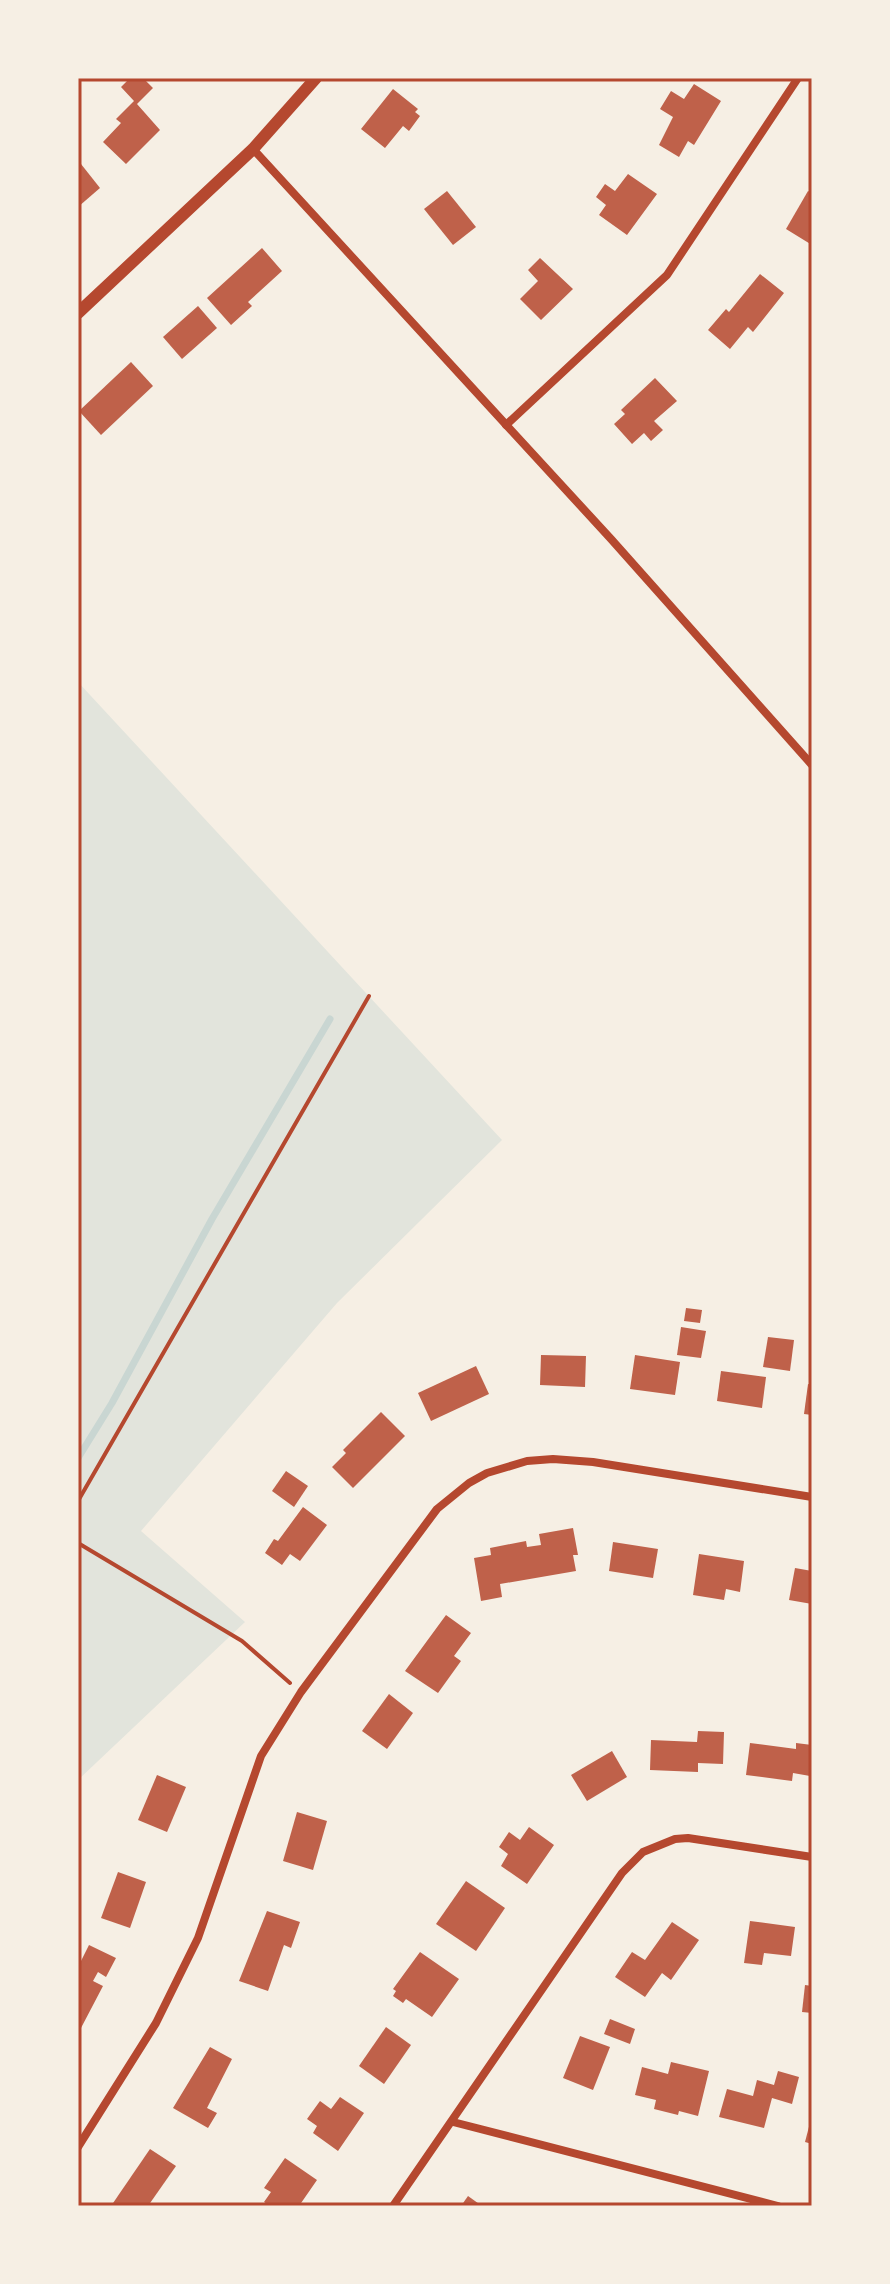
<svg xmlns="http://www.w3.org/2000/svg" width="890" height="2284" font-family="'Work Sans',sans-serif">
<rect width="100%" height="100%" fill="#f6efe4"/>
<path fill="#e2e4dc" d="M 78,682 L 502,1140 L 337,1303 L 141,1531 L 245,1622 L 78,1780 Z"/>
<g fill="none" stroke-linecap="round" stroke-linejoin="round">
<path stroke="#c9d6d2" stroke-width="7" d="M 78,1458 L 112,1403 L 212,1219 L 330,1019"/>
</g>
<g fill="#bf614a">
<path d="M 130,78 L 143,78 L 153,88 L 137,104 L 160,130 L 126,164 L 103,142 L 121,123 L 116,119 L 134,101 L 121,87 Z"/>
<path d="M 694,84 L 721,101 L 694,145 L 688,141 L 679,157 L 659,145 L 673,117 L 660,109 L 671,91 L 684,99 Z"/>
<path d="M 393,89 L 418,109 L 415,112 L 420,116 L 409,131 L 403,126 L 385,148 L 361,129 Z"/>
<path d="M 81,164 L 100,188 L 78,207 L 78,166 Z"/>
<path d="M 628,174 L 657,194 L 627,235 L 599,215 L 606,205 L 596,197 L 605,184 L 615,191 Z"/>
<path d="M 447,191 L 476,227 L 453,245 L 424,209 Z"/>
<path d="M 808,191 L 812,193 L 812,245 L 786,229 Z"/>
<path d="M 262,248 L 282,271 L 248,302 L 252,306 L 231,325 L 207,298 Z"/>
<path d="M 540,258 L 573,289 L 541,320 L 520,299 L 538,281 L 528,270 Z"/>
<path d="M 760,274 L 784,293 L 753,332 L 748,327 L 730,349 L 708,330 L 726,309 L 729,312 Z"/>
<path d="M 198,306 L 217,328 L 182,359 L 163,337 Z"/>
<path d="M 131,362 L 153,386 L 101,435 L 79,411 Z"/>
<path d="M 655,378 L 677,401 L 654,421 L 663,430 L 651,441 L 644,433 L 632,444 L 614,424 L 625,414 L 621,410 Z"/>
<path d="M 686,1308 L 702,1310 L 700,1323 L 684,1321 Z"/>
<path d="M 681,1327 L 706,1331 L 701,1358 L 677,1355 Z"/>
<path d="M 768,1337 L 794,1340 L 790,1371 L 763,1367 Z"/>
<path d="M 541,1355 L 586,1356 L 585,1387 L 540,1385 Z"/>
<path d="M 635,1355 L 680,1362 L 675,1395 L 630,1389 Z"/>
<path d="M 476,1366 L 489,1394 L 431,1421 L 418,1393 Z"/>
<path d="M 721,1371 L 766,1377 L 762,1408 L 717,1401 Z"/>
<path d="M 808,1384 L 812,1385 L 812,1415 L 804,1414 Z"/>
<path d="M 381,1412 L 405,1436 L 353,1488 L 332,1467 L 346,1453 L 343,1450 Z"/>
<path d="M 286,1471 L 308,1486 L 294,1507 L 272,1491 Z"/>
<path d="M 303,1507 L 327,1525 L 300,1561 L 290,1554 L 282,1565 L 265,1553 L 274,1539 L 278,1541 Z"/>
<path d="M 573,1528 L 578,1555 L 573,1555 L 576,1571 L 500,1584 L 502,1597 L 481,1601 L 474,1558 L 491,1555 L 490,1548 L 526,1541 L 527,1547 L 541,1545 L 539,1534 Z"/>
<path d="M 613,1542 L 658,1549 L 653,1578 L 609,1571 Z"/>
<path d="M 699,1554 L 744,1561 L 740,1592 L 726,1589 L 724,1600 L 693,1595 Z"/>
<path d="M 795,1568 L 812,1571 L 812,1604 L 789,1600 Z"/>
<path d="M 446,1615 L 471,1633 L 454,1656 L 461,1661 L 438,1693 L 405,1671 Z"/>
<path d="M 389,1694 L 413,1713 L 387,1749 L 362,1731 Z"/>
<path d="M 698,1731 L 724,1732 L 723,1764 L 698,1763 L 698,1772 L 650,1770 L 651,1740 L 697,1742 Z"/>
<path d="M 750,1743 L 796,1749 L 796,1743 L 812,1745 L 810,1776 L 793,1773 L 792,1781 L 746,1775 Z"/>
<path d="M 612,1751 L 627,1777 L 587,1801 L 571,1775 Z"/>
<path d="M 157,1775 L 186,1787 L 167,1832 L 138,1820 Z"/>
<path d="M 297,1812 L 327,1821 L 313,1870 L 283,1861 Z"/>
<path d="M 529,1827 L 554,1845 L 527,1884 L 501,1866 L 508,1854 L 499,1847 L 509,1832 L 520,1840 Z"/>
<path d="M 118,1872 L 146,1882 L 130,1928 L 101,1918 Z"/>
<path d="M 466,1881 L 505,1908 L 476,1951 L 436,1924 Z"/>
<path d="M 267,1911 L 300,1922 L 291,1948 L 284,1945 L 268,1991 L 239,1981 Z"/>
<path d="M 750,1921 L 795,1927 L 791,1956 L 764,1953 L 762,1965 L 744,1963 Z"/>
<path d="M 672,1922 L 699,1940 L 671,1980 L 662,1973 L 645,1997 L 615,1977 L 632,1952 L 645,1960 Z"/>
<path d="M 89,1945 L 116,1958 L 106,1977 L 98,1972 L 93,1981 L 103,1986 L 81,2028 L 78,2027 L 78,1967 Z"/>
<path d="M 420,1952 L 459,1979 L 432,2017 L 406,1999 L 403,2003 L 393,1996 L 396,1991 L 393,1989 Z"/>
<path d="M 805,1985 L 812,1986 L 812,2013 L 802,2012 Z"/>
<path d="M 610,2019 L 635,2029 L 630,2044 L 604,2034 Z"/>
<path d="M 386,2027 L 411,2045 L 384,2084 L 359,2066 Z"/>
<path d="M 580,2036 L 610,2047 L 593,2090 L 563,2078 Z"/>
<path d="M 210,2047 L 232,2059 L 207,2108 L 217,2113 L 208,2128 L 173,2108 Z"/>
<path d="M 671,2062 L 709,2071 L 698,2116 L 679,2111 L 678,2115 L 654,2109 L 656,2100 L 635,2095 L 642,2067 L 668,2074 Z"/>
<path d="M 778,2071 L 799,2077 L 792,2104 L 772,2098 L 764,2128 L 719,2117 L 727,2089 L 753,2096 L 757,2080 L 774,2085 Z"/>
<path d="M 340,2097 L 364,2113 L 338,2151 L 313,2133 L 317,2126 L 307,2119 L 320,2101 L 331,2109 Z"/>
<path d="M 811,2119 L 812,2119 L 812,2144 L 805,2142 Z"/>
<path d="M 150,2149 L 176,2166 L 148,2206 L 111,2206 Z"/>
<path d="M 285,2158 L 317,2180 L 299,2206 L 270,2206 L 264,2202 L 271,2192 L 264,2188 Z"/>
<path d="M 468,2196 L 482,2206 L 461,2206 Z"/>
</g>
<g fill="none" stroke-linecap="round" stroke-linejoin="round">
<g stroke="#b5482f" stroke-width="4">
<path d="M 78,1501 L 369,996"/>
<path d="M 78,1543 L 242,1641 L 290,1683"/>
</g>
<g stroke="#b5482f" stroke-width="8">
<path d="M 253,149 L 611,539 L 812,765"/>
<path d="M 506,425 L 667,275 L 798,78"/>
<path d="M 453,2122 L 778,2206"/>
<path d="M 78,2147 L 156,2023 L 198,1938 L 261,1756 L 301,1692 L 437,1509 L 469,1483 L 487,1473 L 527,1461 L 553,1459 L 593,1462 L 812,1497"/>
<path d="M 393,2206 L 622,1873 L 643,1852 L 675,1839 L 688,1838 L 812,1857"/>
</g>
<path stroke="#b5482f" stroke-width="12" d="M 78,313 L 253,149 L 316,78"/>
</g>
<rect width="890" height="2284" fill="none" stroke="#f6efe4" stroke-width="160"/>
<rect x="80" y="80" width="730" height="2124" fill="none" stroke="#b5482f" stroke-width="3"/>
</svg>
